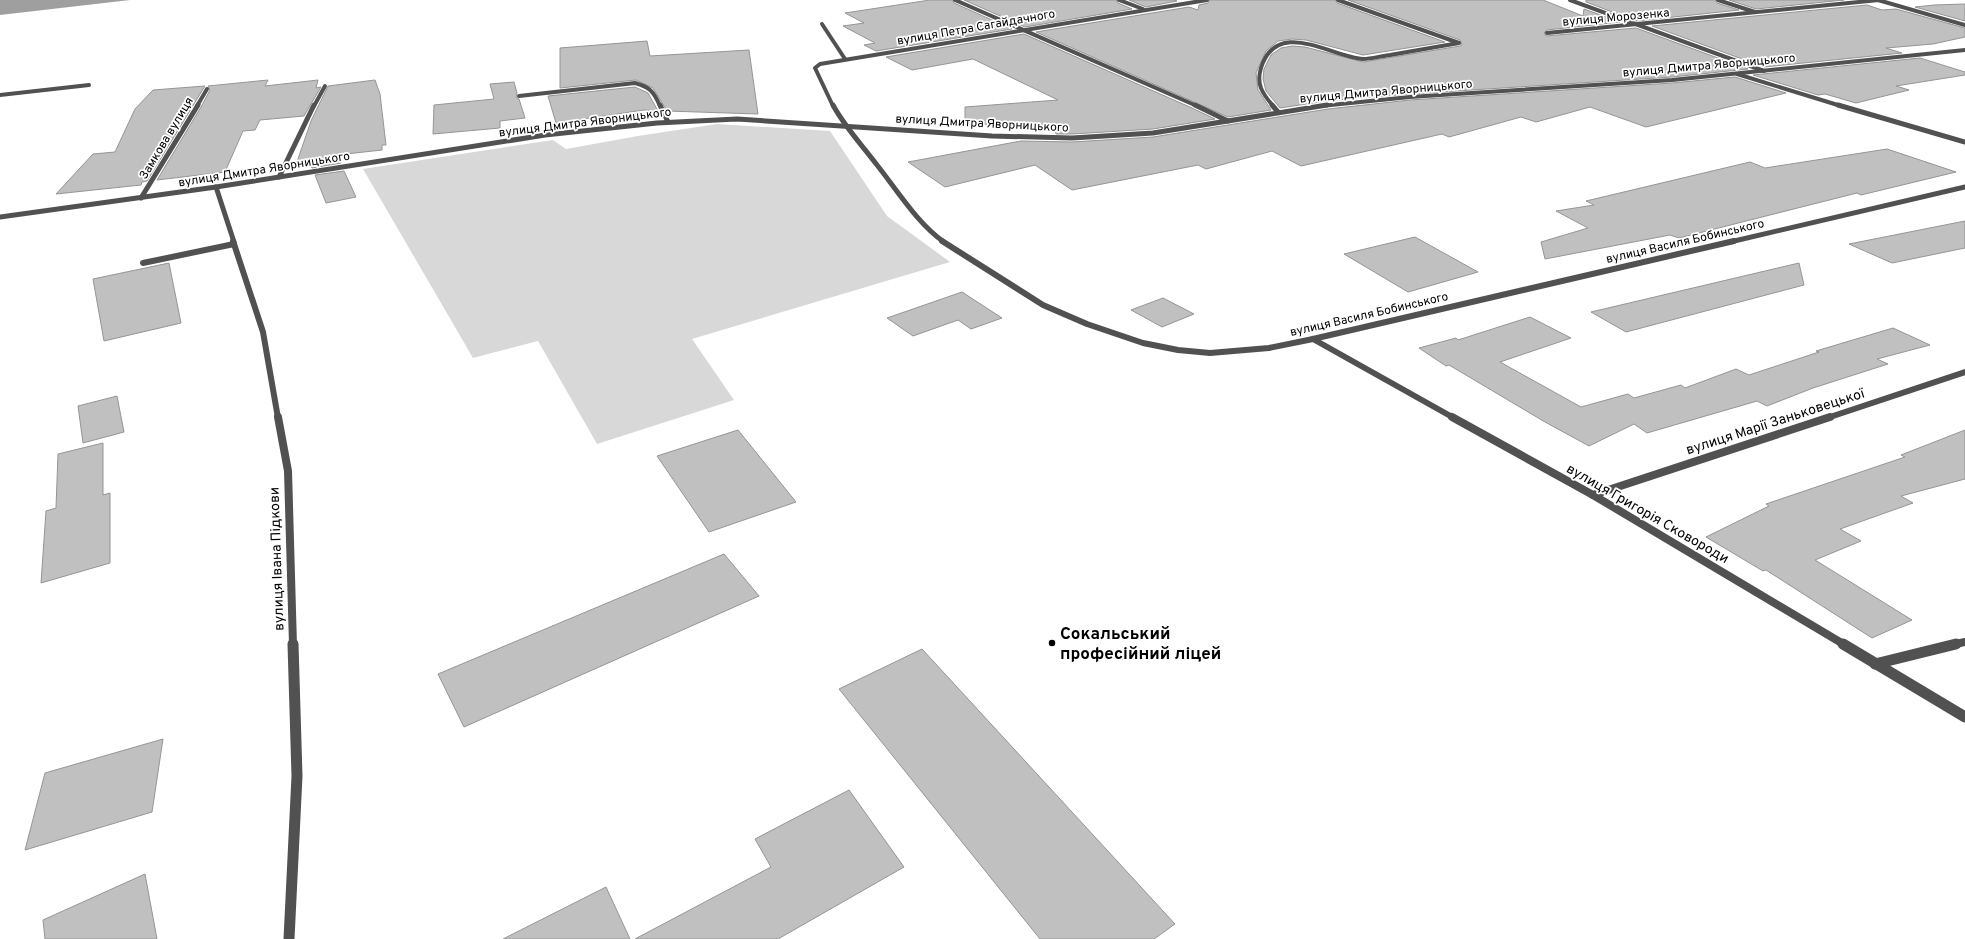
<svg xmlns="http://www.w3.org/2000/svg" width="1965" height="939" font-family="Overpass,sans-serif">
<rect width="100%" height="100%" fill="#fff"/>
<path fill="#d8d8d8" d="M 717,124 L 830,131 L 887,216 L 950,262 L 692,339 L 734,400 L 597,444 L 538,341 L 473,358 L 363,169 L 553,140 L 566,149 L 638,136 Z"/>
<path fill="#9f9f9f" d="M 0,0 L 130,0 L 0,15 Z"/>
<g fill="#c0c0c0" stroke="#959595">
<path d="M 930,0 L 952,0 L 954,3 L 1012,29 L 876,51 L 864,45 L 875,43 L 843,26 L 864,23 L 845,13 Z"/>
<path d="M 964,0 L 1116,0 L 1118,3 L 1132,9 L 1025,27 Z"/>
<path d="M 1129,0 L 1174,0 L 1177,1 L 1146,7 Z"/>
<path d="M 1210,0 L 1335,0 L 1337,3 L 1445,42 L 1363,55 L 1306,40 L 1292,39 L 1278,41 L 1266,51 L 1256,73 L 1258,90 L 1271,110 L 1228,117 L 1036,32 L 1189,7 L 1198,10 L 1199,5 L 1208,3 Z"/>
<path d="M 1348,0 L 1543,0 L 1583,16 L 1584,9 L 1620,22 L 1547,30 L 1544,33 L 1546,36 L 1636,28 L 1748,69 L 1672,77 L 1410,94 L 1326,101 L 1280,108 L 1266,91 L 1263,79 L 1264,69 L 1271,55 L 1281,48 L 1292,46 L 1305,47 L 1363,62 L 1460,46 L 1462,45 L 1460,40 Z"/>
<path d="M 1586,0 L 1715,0 L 1717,3 L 1739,10 L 1636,21 L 1586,2 Z"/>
<path d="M 1729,0 L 1844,0 L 1756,9 Z"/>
<path d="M 1965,4 L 1965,21 L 1915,7 L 1934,5 Z"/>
<path d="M 1867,5 L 1882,10 L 1896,9 L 1965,28 L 1965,37 L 1933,44 L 1886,48 L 1902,53 L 1764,67 L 1652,26 Z"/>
<path d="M 1024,34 L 1192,108 L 1215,119 L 1153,129 L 1072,134 L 1056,134 L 1055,128 L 965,123 L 965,107 L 1058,100 L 973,59 L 912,70 L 886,57 Z"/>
<path d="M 647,41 L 650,56 L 749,50 L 758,114 L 667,111 L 653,88 L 636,80 L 560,88 L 560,48 Z"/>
<path d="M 1920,58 L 1965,72 L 1965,75 L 1896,86 L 1909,90 L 1856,103 L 1825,94 L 1818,95 L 1753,75 Z"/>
<path d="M 1735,77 L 1786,93 L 1646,127 L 1590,107 L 1536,122 L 1521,117 L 1449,137 L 1442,134 L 1301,166 L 1272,151 L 1206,169 L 1198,165 L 1072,190 L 1035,165 L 945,187 L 908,162 L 1021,141 L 1072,142 L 1153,137 L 1328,109 L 1410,100 L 1672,83 Z"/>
<path d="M 268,80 L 265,86 L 318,80 L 316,88 L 321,87 L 304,116 L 260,120 L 255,130 L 243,131 L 225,172 L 157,180 L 201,107 L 210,90 L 208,86 Z"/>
<path d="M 375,80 L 380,94 L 386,145 L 382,145 L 382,150 L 337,155 L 341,163 L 312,168 L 309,161 L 297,162 L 311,121 L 328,86 Z"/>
<path d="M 514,82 L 517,93 L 516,97 L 519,99 L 525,118 L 500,121 L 500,128 L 433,134 L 434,105 L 494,99 L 490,84 Z"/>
<path d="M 205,86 L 147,181 L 142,182 L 141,185 L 56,194 L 93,154 L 115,152 L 135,109 L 153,90 Z"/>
<path d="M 635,87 L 648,93 L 658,111 L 644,110 L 556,123 L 548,96 Z"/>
<path d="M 1887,149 L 1956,172 L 1861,195 L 1857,193 L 1679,238 L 1670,235 L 1545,259 L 1541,242 L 1588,228 L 1556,211 L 1594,205 L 1586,201 L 1750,162 L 1765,168 Z"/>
<path d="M 344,171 L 356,197 L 326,203 L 315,175 Z"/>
<path d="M 1965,221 L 1965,248 L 1892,263 L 1849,244 Z"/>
<path d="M 1415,237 L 1478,272 L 1408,292 L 1344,254 Z"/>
<path d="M 169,263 L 181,323 L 104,341 L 93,279 Z"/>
<path d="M 1799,263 L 1804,285 L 1626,332 L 1591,312 Z"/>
<path d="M 962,292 L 1002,318 L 971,329 L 958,320 L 913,336 L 887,318 Z"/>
<path d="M 1163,298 L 1194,314 L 1162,327 L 1131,310 Z"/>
<path d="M 1530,317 L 1571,338 L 1500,362 L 1581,407 L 1628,394 L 1634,398 L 1681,385 L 1685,388 L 1736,369 L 1749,375 L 1819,352 L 1816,351 L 1893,328 L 1930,345 L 1877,359 L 1888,364 L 1813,388 L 1767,406 L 1757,401 L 1647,433 L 1634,424 L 1589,446 L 1545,422 L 1449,365 L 1446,366 L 1419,348 L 1456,338 L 1458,340 Z"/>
<path d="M 117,396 L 124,432 L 83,443 L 78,406 Z"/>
<path d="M 738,430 L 796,502 L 709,532 L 657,456 Z"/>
<path d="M 1965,430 L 1965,479 L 1901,496 L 1913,503 L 1840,529 L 1861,541 L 1815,560 L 1912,620 L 1872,638 L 1766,570 L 1763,571 L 1706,537 L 1769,506 L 1766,504 L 1905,457 L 1901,455 Z"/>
<path d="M 103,443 L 103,495 L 110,493 L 110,563 L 41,583 L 46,511 L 56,508 L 58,454 Z"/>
<path d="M 724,554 L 759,596 L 464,727 L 438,674 Z"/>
<path d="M 922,649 L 1175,924 L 1154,939 L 1040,939 L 839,689 Z"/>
<path d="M 163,739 L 152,812 L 25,850 L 45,773 Z"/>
<path d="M 849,790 L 904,867 L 778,939 L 635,939 L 771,867 L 755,839 Z"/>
<path d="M 145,874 L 157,939 L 45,939 L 43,920 Z"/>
<path d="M 606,887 L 630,939 L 503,939 Z"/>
</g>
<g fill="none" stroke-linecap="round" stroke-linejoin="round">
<path stroke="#515151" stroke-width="4" d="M 0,95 L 89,85"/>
<path stroke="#515151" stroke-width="6" d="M 143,263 L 234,244"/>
<g stroke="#515151" stroke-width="4">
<path d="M 955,0 L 1197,106"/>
<path d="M 1119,0 L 1143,9"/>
<path d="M 1570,0 L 1764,71"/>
<path d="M 1718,0 L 1755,12"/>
<path d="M 1878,0 L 1965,25"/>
<path d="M 822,24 L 845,59"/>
<path d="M 1547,33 L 1879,0"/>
<path d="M 1737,74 L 1841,106"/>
<path d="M 519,96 L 635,83 C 650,87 654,92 660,106"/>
<path d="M 197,106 L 207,89"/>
<path d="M 314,106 L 325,86"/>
<path d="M 833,106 L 815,68 L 820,64 L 1207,0"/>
<path d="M 1273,106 C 1262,93 1256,84 1261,68 C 1277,17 1331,57 1363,59 C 1371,59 1381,56 1390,55 C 1413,51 1436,47 1459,43 L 1338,0"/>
</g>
<g stroke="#515151" stroke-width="5">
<path d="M 660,105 L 668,122"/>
<path d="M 833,105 C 844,126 862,145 877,165 C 897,190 917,223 944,242"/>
<path d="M 1195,105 L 1228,121"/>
<path d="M 1272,105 L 1278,112"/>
<path d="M 1838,105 L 1965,142"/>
<path d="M 279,177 L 314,105"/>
<path d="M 216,187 L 234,242"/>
<path d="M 141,198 L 198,105"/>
<path d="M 1730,242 L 1965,187"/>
</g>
<g stroke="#515151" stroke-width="6">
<path d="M 233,241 L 263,332 L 278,418"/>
<path d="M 942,241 L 1043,305 L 1087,324 L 1143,343 L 1178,350 L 1210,353 L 1269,348 L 1313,339 L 1734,241"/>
<path d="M 1313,339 L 1454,418"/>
<path d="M 1827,418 L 1965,372"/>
</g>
<g stroke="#515151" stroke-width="8">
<path d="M 278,417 L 288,471 L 293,645"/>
<path d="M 1452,417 L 1593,495 L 1845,645"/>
<path d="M 1593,495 L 1830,417"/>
<path d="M 1952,645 L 1965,642"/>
</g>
<g stroke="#515151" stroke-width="11">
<path d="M 1843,644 L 1965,717"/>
<path d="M 1875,664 L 1956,644"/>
<path d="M 289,939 L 297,776 L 293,644"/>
</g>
<path stroke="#515151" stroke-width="4" d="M 1321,106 L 1410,97 L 1672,80 L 1965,50"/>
<path stroke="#515151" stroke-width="5" d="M 0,217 L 216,187 L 545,135 L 657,123 L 737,119 L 992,136 L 1072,138 L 1153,133 L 1327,105"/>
</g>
<circle fill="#000" stroke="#fff" stroke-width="1.5" cx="1052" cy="643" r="4"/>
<g text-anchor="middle" stroke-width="3.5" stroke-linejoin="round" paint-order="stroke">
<g font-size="12" fill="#000" stroke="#fff">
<text transform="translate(1616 17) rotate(-5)" y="4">вулиця Морозенка</text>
<text transform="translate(976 27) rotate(-10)" y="4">вулиця Петра Сагайдачного</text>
<text transform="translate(1709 65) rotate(-5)" y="4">вулиця Дмитра Яворницького</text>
<text transform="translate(1386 91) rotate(-5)" y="4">вулиця Дмитра Яворницького</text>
<text transform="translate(585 122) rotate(-7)" y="4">вулиця Дмитра Яворницького</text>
<text transform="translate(982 123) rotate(3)" y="4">вулиця Дмитра Яворницького</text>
<text transform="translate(166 138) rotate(-59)" y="4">Замкова вулиця</text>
<text transform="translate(264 169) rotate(-9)" y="4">вулиця Дмитра Яворницького</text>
<text transform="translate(1685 241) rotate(-13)" y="4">вулиця Василя Бобинського</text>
<text transform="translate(1369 314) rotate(-13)" y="4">вулиця Василя Бобинського</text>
</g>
<g font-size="14" fill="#000" stroke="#fff">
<text transform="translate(1775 421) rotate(-18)" y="5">вулиця Марії Заньковецької</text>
<text transform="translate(1648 513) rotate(30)" y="5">вулиця Григорія Сковороди</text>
<text transform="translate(276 559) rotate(-92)" y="5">вулиця Івана Підкови</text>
</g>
<g font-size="17" font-weight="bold" fill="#000" stroke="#fff" text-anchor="start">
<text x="1060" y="639">Сокальський<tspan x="1060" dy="20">професійний ліцей</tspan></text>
</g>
</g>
</svg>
